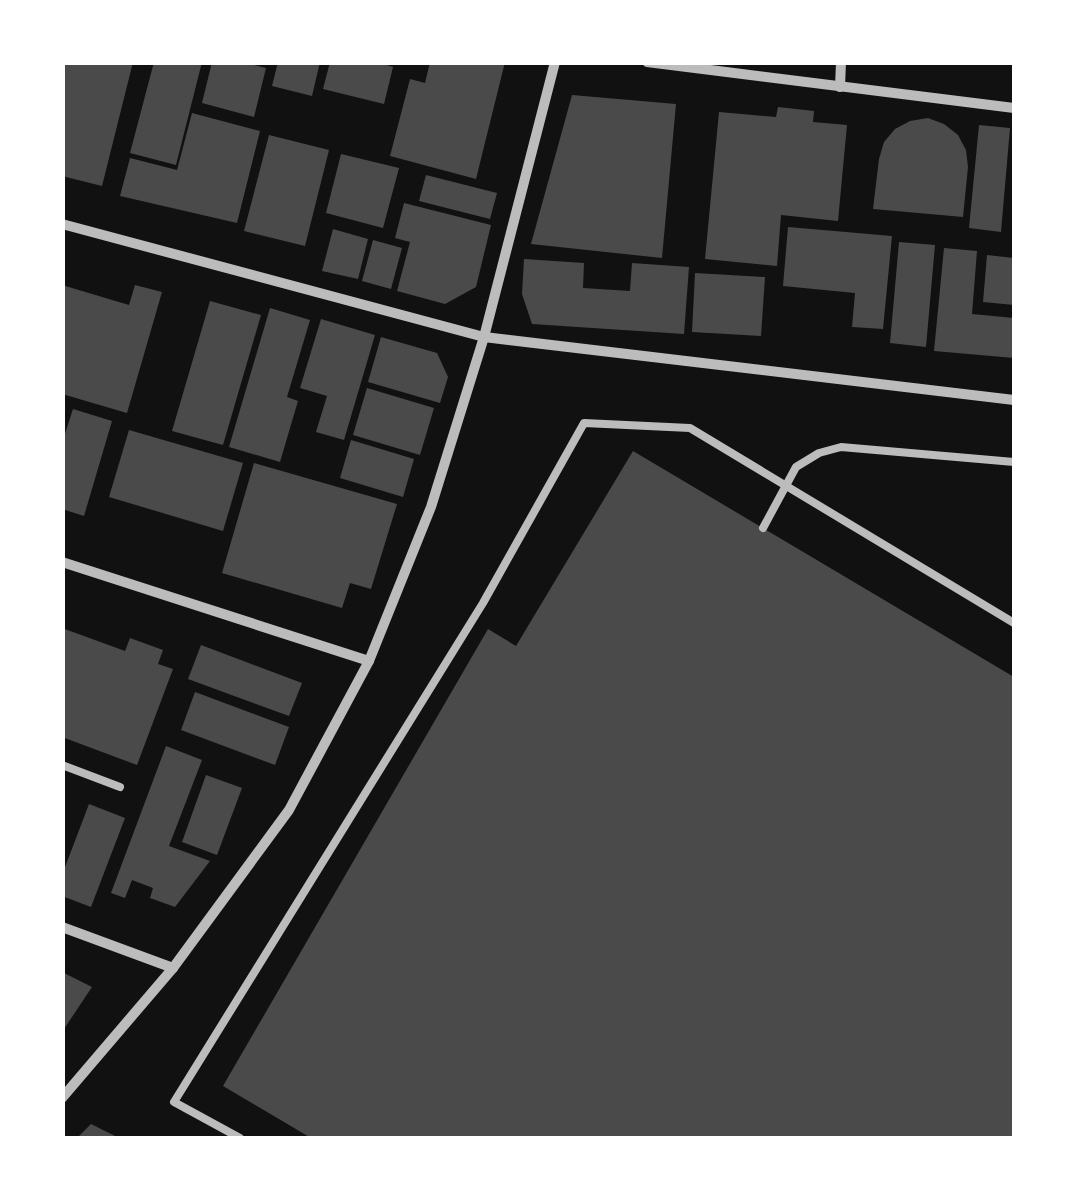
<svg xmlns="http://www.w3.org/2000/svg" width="1077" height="1201" font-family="'Archivo Narrow',sans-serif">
<rect width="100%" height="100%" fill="#111"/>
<g fill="#4a4a4a">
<path d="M 62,62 L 133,62 L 102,186 L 62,176 Z"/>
<path d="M 154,62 L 202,62 L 176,165 L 130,153 Z"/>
<path d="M 212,62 L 242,62 L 266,68 L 254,117 L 202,103 Z"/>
<path d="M 278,62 L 320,62 L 312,96 L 272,86 Z"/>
<path d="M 330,62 L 377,62 L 393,67 L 384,104 L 323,89 Z"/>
<path d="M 430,62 L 505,62 L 476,179 L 390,156 L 410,79 L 425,83 Z"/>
<path d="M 572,95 L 676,104 L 662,258 L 531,244 Z"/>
<path d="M 778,107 L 814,111 L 813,122 L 847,125 L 838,221 L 781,215 L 777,266 L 705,259 L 719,112 L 776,117 Z"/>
<path d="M 192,113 L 260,131 L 237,223 L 120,196 L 130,158 L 177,170 Z"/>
<path d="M 928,118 L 944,124 L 958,135 L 966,150 L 968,167 L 963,217 L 873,209 L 879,159 L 884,142 L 895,129 L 910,121 Z"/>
<path d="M 979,125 L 1010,128 L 1001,232 L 969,228 Z"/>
<path d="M 269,135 L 329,150 L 305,246 L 244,231 Z"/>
<path d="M 341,154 L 399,168 L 383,228 L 326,213 Z"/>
<path d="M 426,175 L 497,193 L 490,219 L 419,201 Z"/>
<path d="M 404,203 L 491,225 L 476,287 L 445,304 L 397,291 L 410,242 L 395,238 Z"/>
<path d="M 788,227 L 892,236 L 883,329 L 852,327 L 855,293 L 783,286 Z"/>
<path d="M 333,229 L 368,239 L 358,279 L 322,271 Z"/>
<path d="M 373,240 L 402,248 L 391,289 L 362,281 Z"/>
<path d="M 899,242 L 935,245 L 926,347 L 890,343 Z"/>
<path d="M 944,248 L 977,251 L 972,314 L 1014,318 L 1014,358 L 934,351 Z"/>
<path d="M 987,255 L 1014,258 L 1014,305 L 983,302 Z"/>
<path d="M 524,259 L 584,263 L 583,288 L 630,291 L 632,263 L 689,267 L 684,334 L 532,324 L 522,294 Z"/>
<path d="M 695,273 L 765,277 L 761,336 L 692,332 Z"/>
<path d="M 62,285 L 129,305 L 135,285 L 162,292 L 127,413 L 62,394 Z"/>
<path d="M 210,301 L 261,315 L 223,445 L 172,431 Z"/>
<path d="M 270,308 L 310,320 L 287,397 L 298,401 L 280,462 L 229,447 Z"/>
<path d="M 321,319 L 375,335 L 344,440 L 316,432 L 327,396 L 300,388 Z"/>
<path d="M 381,337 L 437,353 L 448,377 L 440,403 L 368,382 Z"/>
<path d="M 367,388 L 434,408 L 420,455 L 353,435 Z"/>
<path d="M 73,409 L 112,421 L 84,516 L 62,509 L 62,443 Z"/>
<path d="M 129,430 L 243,463 L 223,531 L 109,497 Z"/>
<path d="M 351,440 L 414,459 L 403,497 L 340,478 Z"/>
<path d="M 633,451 L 1014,677 L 1014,1138 L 311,1138 L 223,1086 L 488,629 L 516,646 Z"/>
<path d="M 254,463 L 397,504 L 371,589 L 350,583 L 342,608 L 222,573 Z"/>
<path d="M 62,628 L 125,651 L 130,638 L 163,650 L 158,664 L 173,669 L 137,765 L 62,737 Z"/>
<path d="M 201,645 L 302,683 L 289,716 L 188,679 Z"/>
<path d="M 195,692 L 289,727 L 275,765 L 181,730 Z"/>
<path d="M 166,746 L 202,760 L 169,846 L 210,861 L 175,907 L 150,898 L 153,888 L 132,880 L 125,898 L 111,893 Z"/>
<path d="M 206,775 L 242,788 L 217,855 L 182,842 Z"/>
<path d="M 89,804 L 125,818 L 91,907 L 62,896 L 62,875 Z"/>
<path d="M 62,972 L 92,987 L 62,1032 Z"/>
<path d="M 91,1124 L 119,1138 L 77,1138 Z"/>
</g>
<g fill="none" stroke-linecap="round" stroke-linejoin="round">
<g stroke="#bcbcbc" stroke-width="8">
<path d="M 763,528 L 796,467 L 819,453 L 841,447 L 1014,462"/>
<path d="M 62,765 L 120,787"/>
<path d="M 240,1138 L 174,1102 L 483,603 L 584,423 L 690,428 L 1014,623"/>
</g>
<g stroke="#bcbcbc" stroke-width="10">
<path d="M 647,62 L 1014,108"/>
<path d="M 840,87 L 841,62"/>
<path d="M 62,224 L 484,337 L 1014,400"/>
<path d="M 62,562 L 369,661"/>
<path d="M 62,927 L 173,968"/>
<path d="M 62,1098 L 173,968 L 289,810 L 369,661 L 431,507 L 484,337 L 555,62"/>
</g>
</g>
<rect width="1077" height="1201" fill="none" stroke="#ffffff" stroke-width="130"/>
</svg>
